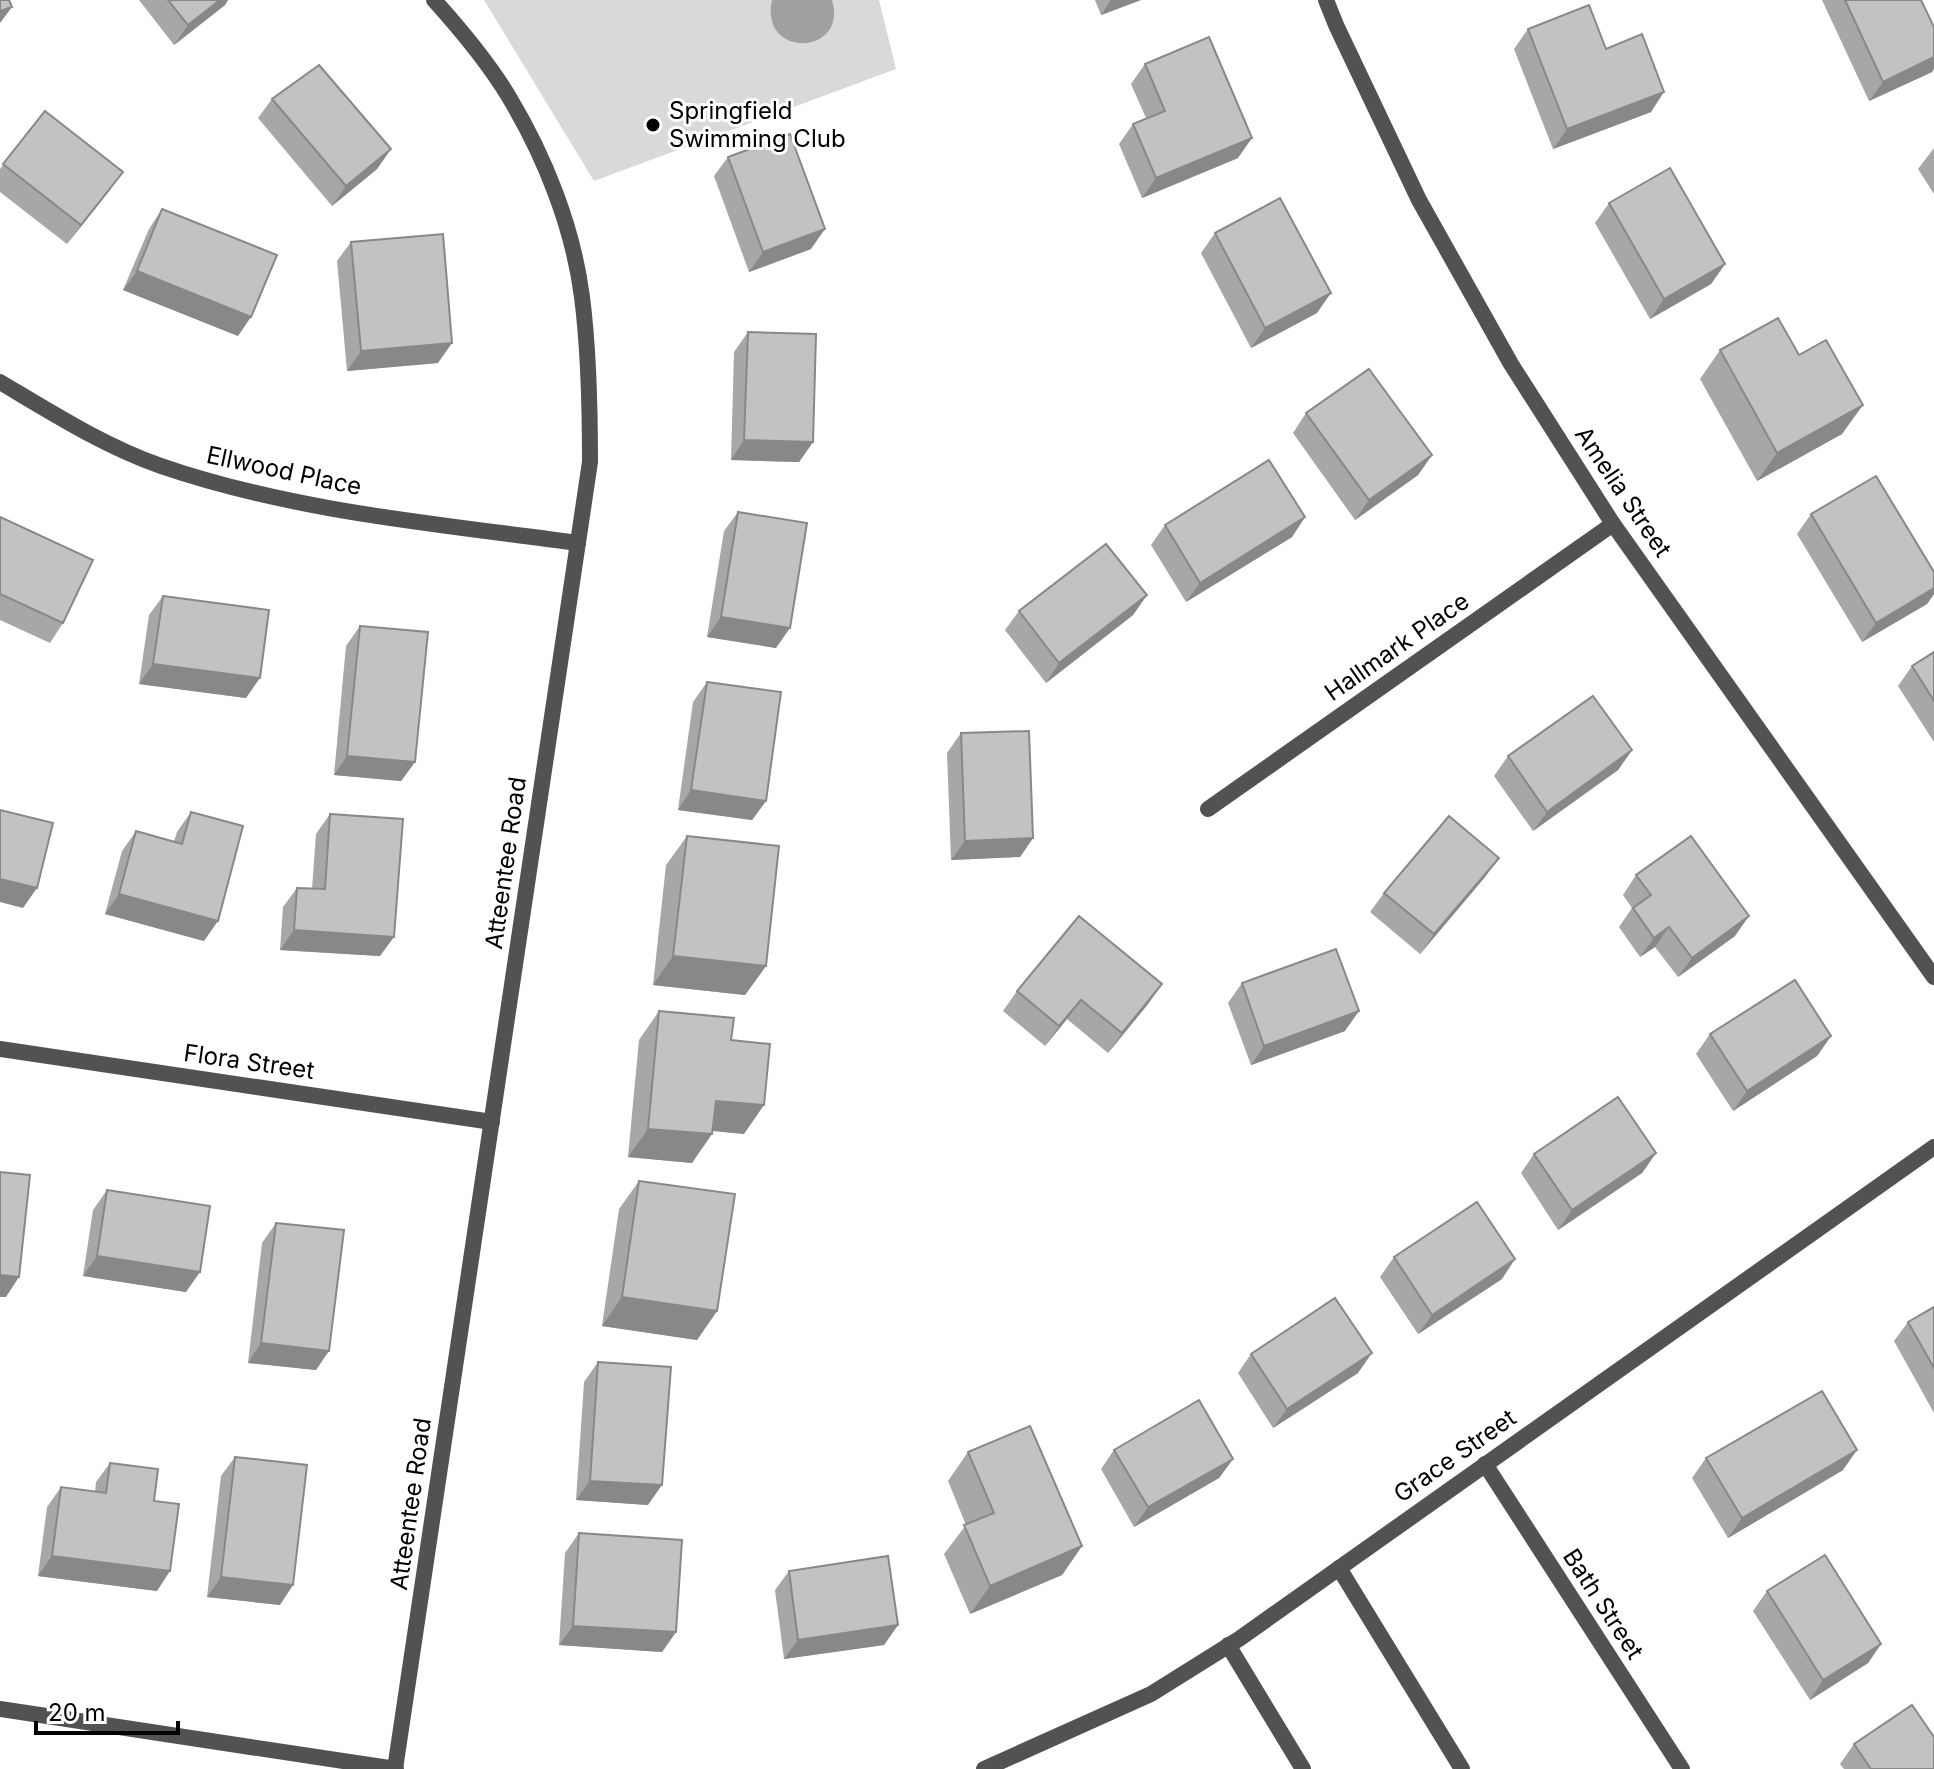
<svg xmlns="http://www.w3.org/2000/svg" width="1934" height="1769" font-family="Inter,sans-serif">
<rect width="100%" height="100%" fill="#fff"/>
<path fill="#d9d9d9" d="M 484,0 L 879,0 L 896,69 L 594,181 Z"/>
<path fill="#a0a0a0" d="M 772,0 L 832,0 C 849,55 759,60 772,0 Z"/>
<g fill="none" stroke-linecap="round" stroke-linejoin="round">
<g stroke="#525252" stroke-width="16">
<path d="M 1339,1568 L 1462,1769"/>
<path d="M 1228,1645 L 1303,1769"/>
</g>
<g stroke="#525252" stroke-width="16">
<path d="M 1326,0 L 1336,25 L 1419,200 L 1511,364 L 1613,524 L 1934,977"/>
<path d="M 0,382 C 52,413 104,446 161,466 C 295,512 439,524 578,543"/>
<path d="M 1208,809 L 1613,524"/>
<path d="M 0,1049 L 492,1122"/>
<path d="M 1485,1464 L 1682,1769"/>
<path d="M 0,1709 L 396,1769"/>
<path d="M 395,1769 L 590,462 C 590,407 589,351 582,297 C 573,227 545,157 509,97 C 488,62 461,30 434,0"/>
<path d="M 984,1769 L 1151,1694 L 1239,1639 L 1934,1147"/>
</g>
</g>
<g fill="#a7a7a7">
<path d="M 139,0 L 228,0 L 225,5 L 174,45 Z"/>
<path d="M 1095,0 L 1141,0 L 1101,15 Z"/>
<path d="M 1822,0 L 1921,0 L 1932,72 L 1869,101 Z"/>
<path d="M 1528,29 L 1606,49 L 1651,112 L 1553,149 L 1514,49 Z"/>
<path d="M 1145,64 L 1238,158 L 1142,198 L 1119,144 L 1133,124 L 1146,118 L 1131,84 Z"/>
<path d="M 272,99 L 391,149 L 377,169 L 332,206 L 258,118 Z"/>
<path d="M 45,111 L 109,191 L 67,244 L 0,192 L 0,169 Z"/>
<path d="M 1934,148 L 1934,194 L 1918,169 Z"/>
<path d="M 728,157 L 811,249 L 749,272 L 714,176 Z"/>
<path d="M 1609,203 L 1725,264 L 1711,284 L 1650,319 L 1595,223 Z"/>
<path d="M 162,209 L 238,336 L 123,290 L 149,229 Z"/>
<path d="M 1215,233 L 1317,313 L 1251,348 L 1201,253 Z"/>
<path d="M 351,242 L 438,363 L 347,371 L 337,261 Z"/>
<path d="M 748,332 L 813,442 L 799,462 L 731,460 L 734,352 Z"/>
<path d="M 1720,350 L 1799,355 L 1842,434 L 1757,481 L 1700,379 Z"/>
<path d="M 1306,413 L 1432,455 L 1418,475 L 1355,520 L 1293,433 Z"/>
<path d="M 738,512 L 776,648 L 707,637 L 724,531 Z"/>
<path d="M 1811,514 L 1934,572 L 1934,594 L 1927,604 L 1862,642 L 1797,534 Z"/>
<path d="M 0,517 L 63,623 L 50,643 L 0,620 Z"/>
<path d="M 1305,517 L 1292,537 L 1186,602 L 1151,545 L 1165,525 Z"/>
<path d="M 1147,595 L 1133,615 L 1046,683 L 1005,630 L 1019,611 Z"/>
<path d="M 163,596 L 246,698 L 139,684 L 149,615 Z"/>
<path d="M 360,626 L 415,762 L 401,781 L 334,775 L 346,646 Z"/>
<path d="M 1934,652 L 1934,742 L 1898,686 L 1912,666 Z"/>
<path d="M 707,682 L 766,801 L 752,820 L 678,810 L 693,702 Z"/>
<path d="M 961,733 L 1033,838 L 1020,857 L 951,860 L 947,753 Z"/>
<path d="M 1632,750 L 1618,770 L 1533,831 L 1494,776 L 1508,756 Z"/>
<path d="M 191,812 L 204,941 L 105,914 L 122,851 L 136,831 L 174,841 L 177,832 Z"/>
<path d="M 330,814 L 380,956 L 280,950 L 283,907 L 297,888 L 312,889 L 316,834 Z"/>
<path d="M 687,836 L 766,966 L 745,995 L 653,985 L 666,865 Z"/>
<path d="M 1636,875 L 1735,936 L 1678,977 L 1655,947 L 1640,957 L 1619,927 L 1632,908 L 1623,895 Z"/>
<path d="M 1485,877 L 1420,954 L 1370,912 L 1384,893 Z"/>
<path d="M 1242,983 L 1345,1031 L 1251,1065 L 1228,1003 Z"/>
<path d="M 1162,984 L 1148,1004 L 1108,1053 L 1067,1019 L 1045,1046 L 1003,1011 L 1017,991 Z"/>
<path d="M 659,1011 L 731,1040 L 744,1134 L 712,1131 L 692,1163 L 628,1157 L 639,1040 Z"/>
<path d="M 1710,1034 L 1831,1036 L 1817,1056 L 1733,1111 L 1696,1054 Z"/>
<path d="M 1656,1153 L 1642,1173 L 1558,1230 L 1521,1173 L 1534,1154 Z"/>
<path d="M 639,1181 L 717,1311 L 697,1340 L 602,1326 L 619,1209 Z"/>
<path d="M 107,1190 L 186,1292 L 83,1276 L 93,1210 Z"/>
<path d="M 276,1223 L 316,1370 L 248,1363 L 262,1243 Z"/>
<path d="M 1394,1257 L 1502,1279 L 1418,1334 L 1380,1277 Z"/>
<path d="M 1934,1307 L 1934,1413 L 1894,1341 L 1908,1322 Z"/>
<path d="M 1251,1354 L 1358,1373 L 1273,1428 L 1238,1373 Z"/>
<path d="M 598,1362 L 648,1505 L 576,1500 L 584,1382 Z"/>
<path d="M 1114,1450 L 1233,1459 L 1219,1478 L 1134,1527 L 1101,1469 Z"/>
<path d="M 968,1452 L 1082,1546 L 1062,1575 L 970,1614 L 944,1554 L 966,1525 L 948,1481 Z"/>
<path d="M 235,1457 L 280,1605 L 207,1597 L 221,1476 Z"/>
<path d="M 1706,1458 L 1843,1470 L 1728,1538 L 1692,1478 Z"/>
<path d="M 110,1463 L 154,1501 L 157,1591 L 38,1576 L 47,1507 L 61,1487 L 95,1492 L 96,1482 Z"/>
<path d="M 579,1533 L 676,1632 L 662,1652 L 559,1645 L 565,1553 Z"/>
<path d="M 789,1571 L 898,1625 L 884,1645 L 784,1659 L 775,1590 Z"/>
<path d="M 1767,1591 L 1881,1644 L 1868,1663 L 1810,1700 L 1753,1611 Z"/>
<path d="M 1854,1744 L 1934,1769 L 1844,1769 L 1840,1764 Z"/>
</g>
<g fill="#888">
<path d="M 220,0 L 228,0 L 225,5 L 174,45 L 188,25 Z"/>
<path d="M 1111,0 L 1141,0 L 1101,15 Z"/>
<path d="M 12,7 L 0,23 L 0,11 Z"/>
<path d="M 1934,57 L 1934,69 L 1932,72 L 1869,101 L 1883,82 Z"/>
<path d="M 1664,92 L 1651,112 L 1553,149 L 1567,129 Z"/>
<path d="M 1252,138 L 1238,158 L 1142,198 L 1156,178 Z"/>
<path d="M 391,149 L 377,169 L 332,206 L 346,186 Z"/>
<path d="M 123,172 L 109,191 L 67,244 L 81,225 Z"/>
<path d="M 825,229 L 811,249 L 749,272 L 763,252 Z"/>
<path d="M 1725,264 L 1711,284 L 1650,319 L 1664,299 Z"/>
<path d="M 137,271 L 251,317 L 238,336 L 123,290 Z"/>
<path d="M 1331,293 L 1317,313 L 1251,348 L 1265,328 Z"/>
<path d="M 452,343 L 438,363 L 347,371 L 361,351 Z"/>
<path d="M 1863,405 L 1842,434 L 1757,481 L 1777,453 Z"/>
<path d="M 744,440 L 813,442 L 799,462 L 731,460 Z"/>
<path d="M 1432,455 L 1418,475 L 1355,520 L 1369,500 Z"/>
<path d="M 1305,517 L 1292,537 L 1186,602 L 1200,583 Z"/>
<path d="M 1934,588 L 1934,594 L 1927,604 L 1862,642 L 1876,623 Z"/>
<path d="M 1147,595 L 1133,615 L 1046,683 L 1059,663 Z"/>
<path d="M 721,617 L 790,628 L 776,648 L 707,637 Z"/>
<path d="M 153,664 L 260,678 L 246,698 L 139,684 Z"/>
<path d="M 1632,750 L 1618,770 L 1533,831 L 1547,812 Z"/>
<path d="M 347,756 L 415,762 L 401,781 L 334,775 Z"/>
<path d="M 691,790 L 766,801 L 752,820 L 678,810 Z"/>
<path d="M 1033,838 L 1020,857 L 951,860 L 965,841 Z"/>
<path d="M 1499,858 L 1485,877 L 1420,954 L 1434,934 Z"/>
<path d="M 0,879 L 37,888 L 23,908 L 0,902 Z"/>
<path d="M 119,894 L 218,921 L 204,941 L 105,914 Z"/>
<path d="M 1749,916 L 1735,936 L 1678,977 L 1692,958 Z"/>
<path d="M 1669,927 L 1655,947 L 1640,957 L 1654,938 Z"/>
<path d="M 294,930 L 394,937 L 380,956 L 280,950 Z"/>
<path d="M 673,956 L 766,966 L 745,995 L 653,985 Z"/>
<path d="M 1162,984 L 1148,1004 L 1108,1053 L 1122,1033 Z"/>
<path d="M 1081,1000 L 1067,1019 L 1045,1046 L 1059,1026 Z"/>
<path d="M 1359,1011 L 1345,1031 L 1251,1065 L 1264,1046 Z"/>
<path d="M 1831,1036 L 1817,1056 L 1733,1111 L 1747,1091 Z"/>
<path d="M 716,1101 L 764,1105 L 744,1134 L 696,1129 Z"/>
<path d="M 648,1129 L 712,1134 L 692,1163 L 628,1157 Z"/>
<path d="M 1656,1153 L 1642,1173 L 1558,1230 L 1572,1210 Z"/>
<path d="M 97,1256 L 200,1272 L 186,1292 L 83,1276 Z"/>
<path d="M 1515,1259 L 1502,1279 L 1418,1334 L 1432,1315 Z"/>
<path d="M 0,1275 L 19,1277 L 6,1297 L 0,1297 Z"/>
<path d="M 622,1297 L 717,1311 L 697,1340 L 602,1326 Z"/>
<path d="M 261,1343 L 329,1351 L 316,1370 L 248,1363 Z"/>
<path d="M 1372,1353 L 1358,1373 L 1273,1428 L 1287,1409 Z"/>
<path d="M 1857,1450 L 1843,1470 L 1728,1538 L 1742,1518 Z"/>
<path d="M 1233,1459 L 1219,1478 L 1134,1527 L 1148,1507 Z"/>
<path d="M 590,1481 L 662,1485 L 648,1505 L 576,1500 Z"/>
<path d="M 1082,1546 L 1062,1575 L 970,1614 L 990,1586 Z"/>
<path d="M 52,1556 L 170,1571 L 157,1591 L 38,1576 Z"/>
<path d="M 221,1577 L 293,1585 L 280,1605 L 207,1597 Z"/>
<path d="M 898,1625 L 884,1645 L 784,1659 L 798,1640 Z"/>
<path d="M 573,1626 L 676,1632 L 662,1652 L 559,1645 Z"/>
<path d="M 1881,1644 L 1868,1663 L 1810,1700 L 1823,1680 Z"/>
</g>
<g fill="#c2c2c2" stroke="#888" stroke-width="2">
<path d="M 0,0 L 9,0 L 12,7 L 0,11 Z"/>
<path d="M 168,0 L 220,0 L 188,25 Z"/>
<path d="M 1845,0 L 1921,0 L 1934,27 L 1934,57 L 1883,82 Z"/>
<path d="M 1589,5 L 1606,49 L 1642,34 L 1664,92 L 1567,129 L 1528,29 Z"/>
<path d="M 1209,37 L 1252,138 L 1156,178 L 1133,124 L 1165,111 L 1145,64 Z"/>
<path d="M 319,65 L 391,149 L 346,186 L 272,99 Z"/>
<path d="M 45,111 L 123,172 L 81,225 L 3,164 Z"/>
<path d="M 790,134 L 825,229 L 763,252 L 728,157 Z"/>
<path d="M 1670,168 L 1725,264 L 1664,299 L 1609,203 Z"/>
<path d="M 1280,198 L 1331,293 L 1265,328 L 1215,233 Z"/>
<path d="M 162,209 L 277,255 L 251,317 L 137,271 Z"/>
<path d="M 443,234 L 452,343 L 361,351 L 351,242 Z"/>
<path d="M 1778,318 L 1799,355 L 1826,340 L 1863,405 L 1777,453 L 1720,350 Z"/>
<path d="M 748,332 L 816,334 L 813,442 L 744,440 Z"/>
<path d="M 1369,369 L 1432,455 L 1369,500 L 1306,413 Z"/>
<path d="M 1269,460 L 1305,517 L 1200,583 L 1165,525 Z"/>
<path d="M 1876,476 L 1934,572 L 1934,588 L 1876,623 L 1811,514 Z"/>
<path d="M 738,512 L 807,523 L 790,628 L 721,617 Z"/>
<path d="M 0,517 L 93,560 L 63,623 L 0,594 Z"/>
<path d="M 1106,544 L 1147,595 L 1059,663 L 1019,611 Z"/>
<path d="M 163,596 L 269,610 L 260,678 L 153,664 Z"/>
<path d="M 360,626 L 428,632 L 415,762 L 347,756 Z"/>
<path d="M 1934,652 L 1934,701 L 1912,666 Z"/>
<path d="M 707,682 L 781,692 L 766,801 L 691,790 Z"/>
<path d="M 1593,696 L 1632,750 L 1547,812 L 1508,756 Z"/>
<path d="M 1029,731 L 1033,838 L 965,841 L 961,733 Z"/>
<path d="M 0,810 L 53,823 L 37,888 L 0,879 Z"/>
<path d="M 191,812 L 243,826 L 218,921 L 119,894 L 136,831 L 182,844 Z"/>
<path d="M 330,814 L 403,819 L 394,937 L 294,930 L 297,888 L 325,889 Z"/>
<path d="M 1449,816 L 1499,858 L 1434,934 L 1384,893 Z"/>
<path d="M 687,836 L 779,846 L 766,966 L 673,956 Z"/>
<path d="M 1691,836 L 1749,916 L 1692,958 L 1669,927 L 1654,938 L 1633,908 L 1651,895 L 1636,875 Z"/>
<path d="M 1079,916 L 1162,984 L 1122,1033 L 1081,1000 L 1059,1026 L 1017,991 Z"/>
<path d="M 1336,949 L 1359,1011 L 1264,1046 L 1242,983 Z"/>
<path d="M 1795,980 L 1831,1036 L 1747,1091 L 1710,1034 Z"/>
<path d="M 659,1011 L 734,1018 L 731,1040 L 770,1044 L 764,1105 L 716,1101 L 712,1134 L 648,1129 Z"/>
<path d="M 1618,1097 L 1656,1153 L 1572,1210 L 1534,1154 Z"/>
<path d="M 0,1172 L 30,1175 L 19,1277 L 0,1275 Z"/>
<path d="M 639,1181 L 735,1194 L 717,1311 L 622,1297 Z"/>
<path d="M 107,1190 L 210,1206 L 200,1272 L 97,1256 Z"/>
<path d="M 1477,1202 L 1515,1259 L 1432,1315 L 1394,1257 Z"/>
<path d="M 276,1223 L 344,1230 L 329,1351 L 261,1343 Z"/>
<path d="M 1335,1298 L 1372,1353 L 1287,1409 L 1251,1354 Z"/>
<path d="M 1934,1307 L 1934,1368 L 1908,1322 Z"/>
<path d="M 598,1362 L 671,1367 L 662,1485 L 590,1481 Z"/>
<path d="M 1822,1391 L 1857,1450 L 1742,1518 L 1706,1458 Z"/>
<path d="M 1199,1400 L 1233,1459 L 1148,1507 L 1114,1450 Z"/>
<path d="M 1030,1426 L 1082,1546 L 990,1586 L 964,1525 L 994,1513 L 968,1452 Z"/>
<path d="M 235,1457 L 307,1465 L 293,1585 L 221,1577 Z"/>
<path d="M 110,1463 L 158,1469 L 154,1501 L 179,1504 L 170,1571 L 52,1556 L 61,1487 L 106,1493 Z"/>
<path d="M 579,1533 L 682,1540 L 676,1632 L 573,1626 Z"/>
<path d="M 1825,1555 L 1881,1644 L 1823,1680 L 1767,1591 Z"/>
<path d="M 888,1556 L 898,1625 L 798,1640 L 789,1571 Z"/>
<path d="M 1912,1705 L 1934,1737 L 1934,1769 L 1871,1769 L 1854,1744 Z"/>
</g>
<circle fill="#000" stroke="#fff" stroke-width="3" cx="653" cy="125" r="8"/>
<g text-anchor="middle" stroke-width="6" stroke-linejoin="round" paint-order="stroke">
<g font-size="24" fill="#000" stroke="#fff" text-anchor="start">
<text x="669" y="119">Springfield<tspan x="669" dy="28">Swimming Club</tspan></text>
</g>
<g font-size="24" fill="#000" stroke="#fff">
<text transform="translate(284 471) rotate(12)" y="8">Ellwood Place</text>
<text transform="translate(1623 492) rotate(56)" y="8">Amelia Street</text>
<text transform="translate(1397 647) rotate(-35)" y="8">Hallmark Place</text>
<text transform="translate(506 863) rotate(-82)" y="8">Atteentee Road</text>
<text transform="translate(249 1062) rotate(8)" y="8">Flora Street</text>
<text transform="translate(1455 1456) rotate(-35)" y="8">Grace Street</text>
<text transform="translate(411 1504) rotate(-82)" y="8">Atteentee Road</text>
<text transform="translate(1603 1604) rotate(57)" y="8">Bath Street</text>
</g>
</g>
<path d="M36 1721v12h142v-12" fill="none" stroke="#000000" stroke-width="4"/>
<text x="48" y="1721" font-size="24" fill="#000000" stroke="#ffffff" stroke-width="6" paint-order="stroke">20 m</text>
</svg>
